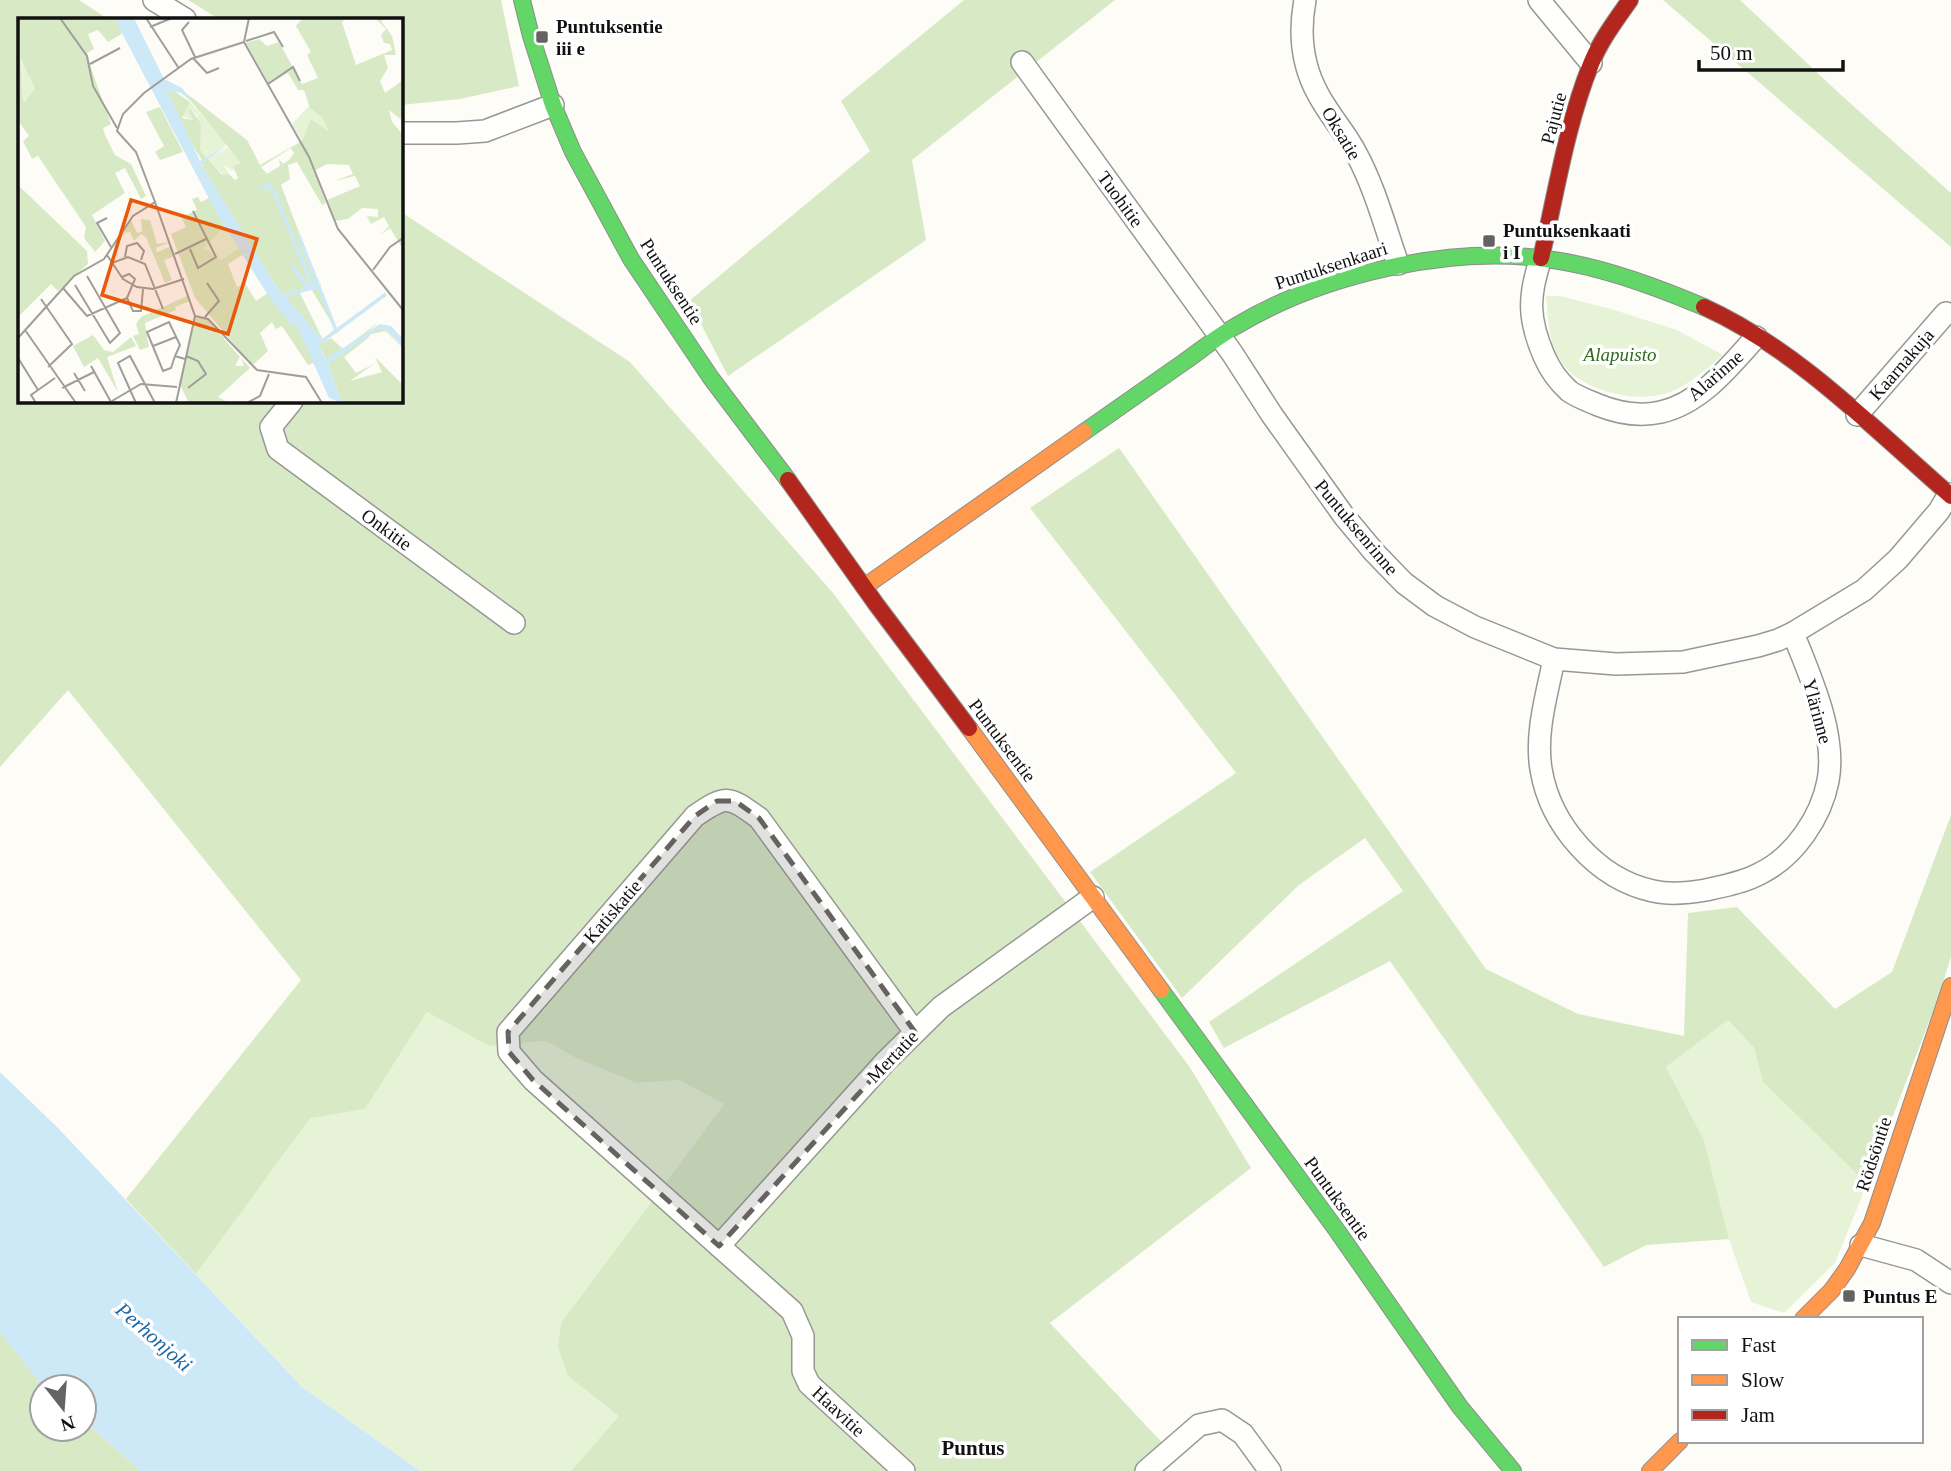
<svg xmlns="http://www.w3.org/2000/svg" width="1951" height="1471" font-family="Georgia,serif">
<rect width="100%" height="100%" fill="#fdfcf7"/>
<g fill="#e7f3d7">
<path d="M 1546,296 L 1560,296 L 1611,309 L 1677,330 L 1723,355 C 1708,367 1693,382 1675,390 C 1641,406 1579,392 1559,359 C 1548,341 1548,316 1546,296 Z"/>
<path d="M 427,1012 L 489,1046 L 546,1041 L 574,1057 L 636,1083 L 679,1080 L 724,1104 L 561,1323 L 568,1376 L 620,1416 L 571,1471 L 420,1471 L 302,1387 L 196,1274 L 310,1117 L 365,1109 Z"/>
<path d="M 1728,1020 L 1754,1048 L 1763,1082 L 1867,1184 L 1835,1263 L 1784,1313 L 1751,1302 L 1729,1239 L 1704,1140 L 1666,1067 Z"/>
</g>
<g fill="#d8eac5">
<path d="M 0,0 L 79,0 L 108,19 L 19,19 L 19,401 L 401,401 L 401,212 L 630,362 L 833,593 L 1189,1066 L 1251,1168 L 1050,1323 L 1168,1449 L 1143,1471 L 571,1471 L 619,1416 L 568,1376 L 558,1347 L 561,1323 L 724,1104 L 679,1080 L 636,1083 L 574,1057 L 546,1041 L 489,1046 L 427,1012 L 365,1109 L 310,1118 L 196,1274 L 126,1199 L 301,980 L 68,690 L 0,767 Z"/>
<path d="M 188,0 L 501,0 L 519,86 L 460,99 L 401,105 L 401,19 L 219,19 Z"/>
<path d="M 964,0 L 1115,0 L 912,160 L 926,240 L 728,376 L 689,301 L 870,151 L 841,101 Z"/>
<path d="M 1663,0 L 1740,0 L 1841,95 L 1951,193 L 1951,247 Z"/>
<path d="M 1119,448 L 1486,969 L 1578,1014 L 1684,1036 L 1688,913 L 1737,907 L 1835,1009 L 1892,972 L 1951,815 L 1951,956 L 1940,993 L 1867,1184 L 1763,1082 L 1754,1048 L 1728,1020 L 1666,1067 L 1704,1140 L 1729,1239 L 1646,1245 L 1604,1267 L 1390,961 L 1224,1048 L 1209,1022 L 1403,891 L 1365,838 L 1299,885 L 1182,998 L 1090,872 L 1236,773 L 1030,508 Z"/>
<path d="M 0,1332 L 45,1387 L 42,1387 L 42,1429 L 84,1429 L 84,1421 L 141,1471 L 0,1471 Z"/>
</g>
<path fill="#cde8f7" d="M 0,1072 L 59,1129 L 302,1387 L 420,1471 L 141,1471 L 84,1421 L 84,1387 L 45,1387 L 41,1384 L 0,1332 Z"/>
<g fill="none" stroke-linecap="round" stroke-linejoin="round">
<defs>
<g id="street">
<path d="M 154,0 L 185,19"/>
<path d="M 1305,0 C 1299,32 1302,65 1318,94 C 1329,115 1345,132 1356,153 C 1375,188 1385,227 1398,264"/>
<path d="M 1539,0 L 1591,63"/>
<path d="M 1022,62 L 1232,353 L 1272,415 L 1344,516 L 1374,552 L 1404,583 L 1435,606 L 1475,627 L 1554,659 L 1616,664 L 1683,662 L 1758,646 L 1778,640 L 1793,633 L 1864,590 L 1898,559 L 1939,511 L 1949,494"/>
<path d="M 401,133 L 457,133 L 485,131 L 553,105"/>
<path d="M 1541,258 C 1528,296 1528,319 1544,356 C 1550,370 1558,381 1569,391 C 1577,397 1589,401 1598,405 C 1618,413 1639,417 1661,412 C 1701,403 1730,366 1756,337"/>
<path d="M 292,401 L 271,427 L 278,449 L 514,623"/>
<path d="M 1857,415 L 1946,313"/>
<path d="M 1554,659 C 1547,694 1535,733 1541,769 C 1550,825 1597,879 1653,891 C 1670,895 1689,893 1706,890 C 1724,886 1745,882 1761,873 C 1795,856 1821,817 1828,781 C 1837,734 1810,676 1793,633"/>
<path d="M 1861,1245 L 1916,1260 L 1951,1283"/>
<path d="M 719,1246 L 885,1062 L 941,1007 L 1093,897"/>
<path d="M 904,1471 L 809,1384 L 803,1371 L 803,1336 L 792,1311 L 533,1080 L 509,1052 L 508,1032 L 695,816 C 727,794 728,796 759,818 L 915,1032"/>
<path d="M 1146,1471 L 1199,1425 L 1222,1420 L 1243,1434 L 1270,1471"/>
</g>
<g id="fast">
<path d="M 522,0 L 531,36 L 553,105 L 573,152 L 631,259 L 711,378 L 788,480"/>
<path d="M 1084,432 C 1117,409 1150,386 1184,362 C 1201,350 1218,336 1236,326 C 1323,274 1452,244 1553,260 C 1604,267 1657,287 1704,307"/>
<path d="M 1161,990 L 1338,1232 L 1460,1407 L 1513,1471"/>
</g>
<g id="slow">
<path d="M 864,587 L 1084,432"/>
<path d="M 969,728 L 1161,990"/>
<path d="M 1803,1319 L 1832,1290 L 1847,1269 L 1872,1223 L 1951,986"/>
<path d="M 1650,1471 L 1680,1441"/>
</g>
<g id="jam">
<path d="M 1541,258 C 1556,194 1566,126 1591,64 C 1600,41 1616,20 1630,0"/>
<path d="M 1704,307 C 1797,349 1875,430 1951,496"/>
<path d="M 788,480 L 876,604 L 969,728"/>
</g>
</defs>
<use href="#street" stroke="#979795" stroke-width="24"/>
<use href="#fast" stroke="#8e8d8b" stroke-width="18"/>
<use href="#slow" stroke="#8e8d8b" stroke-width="18"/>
<use href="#jam" stroke="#8e8d8b" stroke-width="18"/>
<use href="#street" stroke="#fffffe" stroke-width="21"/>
<use href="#fast" stroke="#63d668" stroke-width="16"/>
<use href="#slow" stroke="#ff974d" stroke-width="16"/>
<use href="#jam" stroke="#b3261e" stroke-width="16"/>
</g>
<path fill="#646362" fill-opacity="0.2" stroke="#646362" stroke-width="5" stroke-dasharray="14 9" stroke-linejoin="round" d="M 717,801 L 735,801 L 759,818 L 915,1032 L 719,1246 L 533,1080 L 509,1052 L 508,1032 L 695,816 Z"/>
<g fill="#646362" stroke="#fff" stroke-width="2.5">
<rect x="535" y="30" width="14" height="14" rx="3.5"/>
<rect x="1482" y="234" width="14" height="14" rx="3.5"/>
<rect x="1842" y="1289" width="14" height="14" rx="3.5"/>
</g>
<g text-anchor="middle" stroke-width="7" stroke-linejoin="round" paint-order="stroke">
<g font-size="19" font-weight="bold" fill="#111" stroke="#fff" text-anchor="start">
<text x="556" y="33">Puntuksentie<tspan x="556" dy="22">iii e</tspan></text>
<text x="1503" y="237">Puntuksenkaati<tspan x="1503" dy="22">i I</tspan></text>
<text x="1863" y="1303">Puntus E</text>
</g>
<g font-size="19" fill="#111" stroke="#fff">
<text transform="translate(1553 118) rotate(-75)" y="7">Pajutie</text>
<text transform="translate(1342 133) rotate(59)" y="7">Oksatie</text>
<text transform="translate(1121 199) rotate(54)" y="7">Tuohitie</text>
<text transform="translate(1331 265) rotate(-18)" y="7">Puntuksenkaari</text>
<text transform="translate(672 281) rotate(57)" y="7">Puntuksentie</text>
<text transform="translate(1901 364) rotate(-49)" y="7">Kaarnakuja</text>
<text transform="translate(1715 375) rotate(-41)" y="7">Alarinne</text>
<text transform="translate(1357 527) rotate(50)" y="7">Puntuksenrinne</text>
<text transform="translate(387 529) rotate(36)" y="7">Onkitie</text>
<text transform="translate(1818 711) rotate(75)" y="7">Ylärinne</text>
<text transform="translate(1003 740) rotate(53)" y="7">Puntuksentie</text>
<text transform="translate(612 911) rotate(-49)" y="7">Katiskatie</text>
<text transform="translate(892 1056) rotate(-46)" y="7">Mertatie</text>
<text transform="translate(1873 1154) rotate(-72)" y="7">Rödsöntie</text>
<text transform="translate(1338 1198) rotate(54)" y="7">Puntuksentie</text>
<text transform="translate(839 1411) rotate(43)" y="7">Haavitie</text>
</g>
<g font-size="19" font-style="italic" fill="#2f6b1f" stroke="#fff">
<text x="1620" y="361">Alapuisto</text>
</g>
<g font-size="21" font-style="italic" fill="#1768a6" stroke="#fff">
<text transform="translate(154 1337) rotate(41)" y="7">Perhonjoki</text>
</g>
<g font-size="21" font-weight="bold" fill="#111" stroke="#fff">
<text x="973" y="1455">Puntus</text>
</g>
</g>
<g transform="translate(18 18)">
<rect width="385" height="385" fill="#fdfcf7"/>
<path d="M 4,41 L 17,70 L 9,84 L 5,83 ZM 172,84 L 209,126 L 189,141 L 182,131 L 179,97 L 173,91 L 174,102 L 162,97 ZM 291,88 L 304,99 L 311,114 L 297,108 L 296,102 L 284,123 L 274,106 ZM 211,129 L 223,145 L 214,153 L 206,147 L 211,156 L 206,158 L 190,141 ZM 208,206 L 223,229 L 203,242 L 185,230 Z" fill="#e7f3d7"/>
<path d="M 0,0 L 96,0 L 105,15 L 90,24 L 80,12 L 70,16 L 76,31 L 68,36 L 93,106 L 85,110 L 87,117 L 97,137 L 113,146 L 128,178 L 123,181 L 107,150 L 97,155 L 107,175 L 74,197 L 87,223 L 77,234 L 66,220 L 68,209 L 20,138 L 14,141 L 5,123 L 11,118 L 0,102 ZM 3,41 L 17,70 L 7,84 L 5,83 ZM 285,0 L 328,0 L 324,4 L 338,47 L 374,32 L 372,26 L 366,25 L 363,17 L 368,11 L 357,0 L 371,0 L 363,3 L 374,18 L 378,37 L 366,37 L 370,50 L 362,63 L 367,75 L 385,62 L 385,103 L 371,92 L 374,104 L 385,117 L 385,231 L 372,210 L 362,217 L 371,208 L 366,199 L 353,206 L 349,198 L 360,199 L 360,191 L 344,190 L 330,201 L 317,203 L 309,182 L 342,168 L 337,158 L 316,163 L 335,156 L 331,147 L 309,146 L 296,153 L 308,185 L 304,187 L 279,144 L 270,147 L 272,161 L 263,167 L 319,314 L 292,269 L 281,273 L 306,324 L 313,320 L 325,331 L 358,306 L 359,306 L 338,324 L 309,342 L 300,327 L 304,322 L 258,268 L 187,153 L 183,145 L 190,141 L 204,157 L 211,156 L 217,162 L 220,160 L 215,148 L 223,145 L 164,72 L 229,122 L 242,147 L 284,123 L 293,101 L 311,114 L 304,99 L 292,90 L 286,72 L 280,72 L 270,55 L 251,66 L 228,25 L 241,21 L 249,28 L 261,24 L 284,66 L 300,60 L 289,37 L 293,34 L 278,8 ZM 273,130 L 276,135 L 271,142 L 265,146 L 261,141 L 262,148 L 249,156 L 243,149 ZM 153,71 L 172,84 L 164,100 L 175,102 L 170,92 L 173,91 L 183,106 L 182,131 L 189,141 L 184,143 L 159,100 L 149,72 ZM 142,89 L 165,134 L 142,142 L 137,134 L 146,128 L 128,94 ZM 0,167 L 69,233 L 70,246 L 40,273 L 33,266 L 0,299 ZM 180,179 L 183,184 L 191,180 L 208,206 L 186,230 L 203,242 L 223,229 L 226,236 L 210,246 L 219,269 L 227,265 L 238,283 L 250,275 L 278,306 L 296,345 L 290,347 L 264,308 L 258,311 L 254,304 L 242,315 L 250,333 L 236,346 L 231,344 L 177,280 L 153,216 L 168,209 L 163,199 L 179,192 L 174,181 ZM 123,201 L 132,202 L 139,226 L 152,224 L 138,230 L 139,234 L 154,228 L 157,238 L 146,242 L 154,262 L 147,265 L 128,219 L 123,216 L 116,223 L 112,214 L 107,215 L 96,230 L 113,202 L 119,215 L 124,214 ZM 171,277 L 172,283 L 157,289 L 158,292 L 127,305 L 131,329 L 122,332 L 115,318 L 121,316 L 118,306 L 123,299 ZM 178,300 L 189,301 L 222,339 L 217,348 L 226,348 L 223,340 L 232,350 L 200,379 L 211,385 L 171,385 L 161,365 ZM 362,310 L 369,312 L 385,331 L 368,313 L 353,316 L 349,321 L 326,339 L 338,355 L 356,346 L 332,363 L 364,354 L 357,339 L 385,367 L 385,385 L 324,385 L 310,346 L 317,339 L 324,336 L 352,315 ZM 75,317 L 86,332 L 95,334 L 113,319 L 118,328 L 89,339 L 100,374 L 80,340 L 66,349 L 55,328 Z" fill="#d8eac5" fill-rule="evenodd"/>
<path d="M 96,0 L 116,0 L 146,61 L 164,70 L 175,85 L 163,75 L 149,72 L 182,143 L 212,126 L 183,146 L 258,268 L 304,321 L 300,327 L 308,341 L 362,306 L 373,308 L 385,321 L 385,330 L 369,312 L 362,310 L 310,346 L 324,385 L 311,380 L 278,306 L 274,307 L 251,279 L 198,194 Z" fill="#cde8f7"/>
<path fill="none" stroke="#cde8f7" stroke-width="3.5" d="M 241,171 L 250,167 L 257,175 L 293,266M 281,218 L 319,315M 274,247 L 288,268 L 301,263M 266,277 L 303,268M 303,324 L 368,276"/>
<path fill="none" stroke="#9f9e9b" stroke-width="2" d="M 42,0 L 69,38 L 75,68 L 99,110M 128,0 L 160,49M 171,4 L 164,12 L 177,39M 132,9 L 154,0M 228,23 L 256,14 L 265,29M 226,24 L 291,139 L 320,211 L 385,292M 226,24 L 231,0M 175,40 L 189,55 L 201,50M 72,46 L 102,30M 250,66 L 275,49 L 282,63M 137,184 L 177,298 L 158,385M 89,200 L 79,205 L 93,229M 172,231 L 180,250 L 198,239 L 175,193M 157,236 L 188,221M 89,237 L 105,261 L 119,269 L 135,271 L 166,261M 107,239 L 109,228 L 119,225 L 126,233 L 123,242M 94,245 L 110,239 L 127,246 L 145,291M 355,252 L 372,229 L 385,220M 57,267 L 92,325 L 102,315 L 69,258M 45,270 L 69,298 L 109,280 L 117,261 L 111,256 L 104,259M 109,280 L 115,293 L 123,293 L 125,271M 23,281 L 54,326 L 30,349M 177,298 L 190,301 L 239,352 L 288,359 L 304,385M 187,299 L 201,283 L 189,265M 7,312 L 58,385M 0,320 L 56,258 L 86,241 L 115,198 L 137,184 L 118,134 L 99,113 L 105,96 L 126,75 L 173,41 L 226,24M 135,328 L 158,319M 157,338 L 153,350 L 145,353 L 129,314 L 151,304 L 162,327 L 157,338 L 167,341M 168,338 L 180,343 L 188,356 L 170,370M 0,340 L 20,372M 73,348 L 93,384M 56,355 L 67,373M 44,370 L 76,354M 94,383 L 123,366 L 159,369M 18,385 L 13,377 L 37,360M 118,385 L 100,345 L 112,338 L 137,385M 229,385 L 242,378 L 251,356"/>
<path fill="#e8590c" fill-opacity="0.15" stroke="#e8590c" stroke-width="3.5" d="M 113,182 L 239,221 L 210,316 L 84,277 Z"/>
<rect width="385" height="385" fill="none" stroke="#111" stroke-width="3.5"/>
</g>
<rect x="1678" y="1317" width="245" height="126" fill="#ffffff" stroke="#a0a0a0" stroke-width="2"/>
<rect x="1692" y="1340" width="35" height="10" fill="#63d668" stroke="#a0a0a0" stroke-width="2"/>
<text x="1741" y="1352" font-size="21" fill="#111111">Fast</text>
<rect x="1692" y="1375" width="35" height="10" fill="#ff974d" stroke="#a0a0a0" stroke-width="2"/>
<text x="1741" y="1387" font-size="21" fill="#111111">Slow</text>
<rect x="1692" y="1410" width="35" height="10" fill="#b3261e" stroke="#a0a0a0" stroke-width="2"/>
<text x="1741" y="1422" font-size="21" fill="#111111">Jam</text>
<g transform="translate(63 1408) rotate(163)"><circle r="33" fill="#ffffff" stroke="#a0a0a0" stroke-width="2"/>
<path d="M0-5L12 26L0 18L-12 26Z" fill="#646362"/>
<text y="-10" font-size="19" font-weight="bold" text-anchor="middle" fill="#111111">N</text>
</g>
<path d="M1699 60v10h144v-10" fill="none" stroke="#111111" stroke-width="3.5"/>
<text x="1710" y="60" font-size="21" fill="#111111" stroke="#ffffff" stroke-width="5" paint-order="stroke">50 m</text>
</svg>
